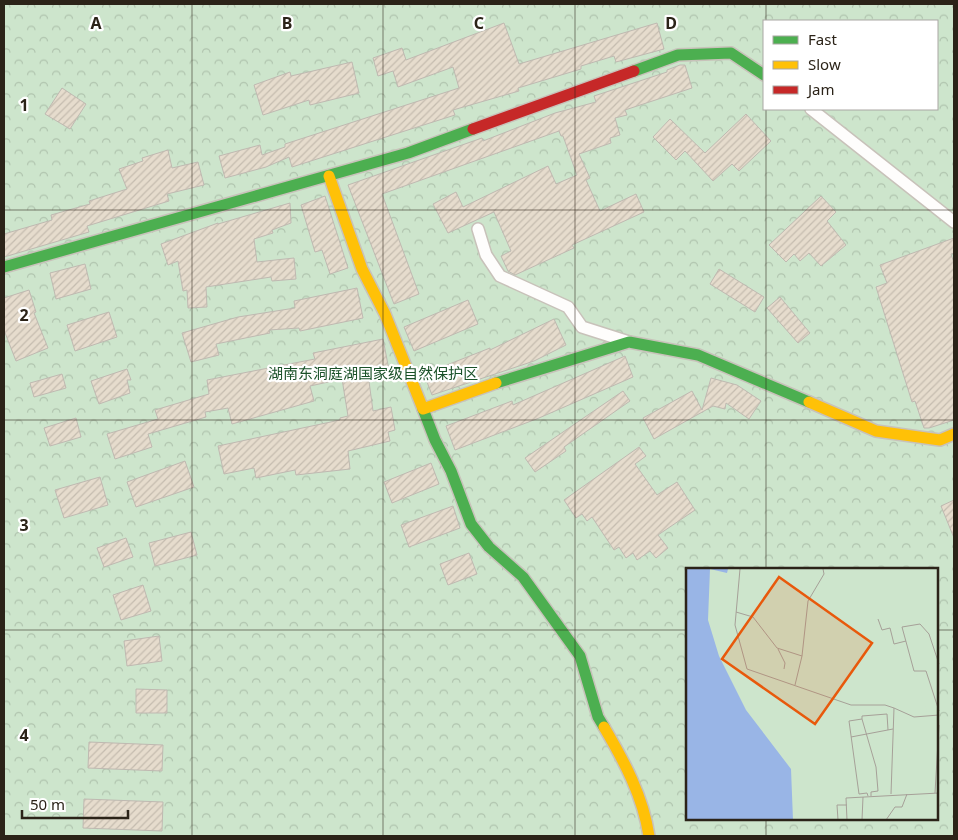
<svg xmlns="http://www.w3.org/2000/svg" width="958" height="840" font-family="'Noto Sans','Noto Sans SC',sans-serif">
<defs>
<pattern id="park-crowns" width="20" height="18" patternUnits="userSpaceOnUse" patternTransform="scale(1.25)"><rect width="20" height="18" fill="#cde5cc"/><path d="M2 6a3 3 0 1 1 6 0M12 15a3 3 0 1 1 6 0" fill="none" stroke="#b0c4ae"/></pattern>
<pattern id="building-hatch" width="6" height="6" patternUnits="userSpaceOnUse" patternTransform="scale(1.25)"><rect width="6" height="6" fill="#e6dccd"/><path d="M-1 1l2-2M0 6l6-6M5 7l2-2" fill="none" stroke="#c5bcaf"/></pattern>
</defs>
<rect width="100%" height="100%" fill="#f8f4ee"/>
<path fill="url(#park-crowns)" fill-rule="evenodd" d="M 4,4 L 954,4 L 954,836 L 4,836 ZM 764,21 L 937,21 L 937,109 L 764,109 ZM 687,569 L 937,569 L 937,819 L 687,819 Z"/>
<g fill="url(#building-hatch)" stroke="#bfb9b1">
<path d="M 504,23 L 519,64 L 657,23 L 664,49 L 616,62 L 614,56 L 581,66 L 581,69 L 518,88 L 519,91 L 453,110 L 455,115 L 389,136 L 292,167 L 289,157 L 266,167 L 225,178 L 219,156 L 260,145 L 262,155 L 285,147 L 285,144 L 459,88 L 453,67 L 398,87 L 393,71 L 378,76 L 373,58 L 402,48 L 406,60 Z"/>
<path d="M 352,62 L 359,93 L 310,105 L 309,100 L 263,115 L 254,85 L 290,72 L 291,76 Z"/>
<path d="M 680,65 L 685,65 L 692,88 L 625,110 L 627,115 L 615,118 L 620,135 L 610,138 L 611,143 L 579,154 L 590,178 L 586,180 L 600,211 L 636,194 L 644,212 L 572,245 L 574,248 L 515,275 L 508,271 L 501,256 L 511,251 L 494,212 L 448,233 L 433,204 L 456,192 L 463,207 L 548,166 L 556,184 L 577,175 L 563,136 L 561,136 L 559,131 L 382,194 L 419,294 L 394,304 L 348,185 L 482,138 L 483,141 L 555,113 L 596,102 L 594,96 L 667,72 L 667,70 Z"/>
<path d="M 62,88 L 86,104 L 70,129 L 45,114 Z"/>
<path d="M 746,114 L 771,141 L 739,171 L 732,164 L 713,181 L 685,151 L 676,160 L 653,137 L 670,119 L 705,153 Z"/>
<path d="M 168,150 L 172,168 L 198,162 L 204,185 L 167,194 L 169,201 L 87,226 L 89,232 L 4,257 L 4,234 L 52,220 L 51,215 L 90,204 L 89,201 L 127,189 L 119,169 L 143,161 L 142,158 Z"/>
<path d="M 325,196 L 348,268 L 330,274 L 322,250 L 315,252 L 301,205 Z"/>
<path d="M 821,196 L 836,212 L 827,221 L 846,245 L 821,266 L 809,253 L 800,261 L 794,254 L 786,262 L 769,245 Z"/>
<path d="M 290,203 L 291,223 L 272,230 L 273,233 L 254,239 L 257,262 L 294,258 L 296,279 L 272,281 L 271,277 L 206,287 L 207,307 L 188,308 L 187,290 L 183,291 L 178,261 L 168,265 L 161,244 L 218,223 L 218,224 Z"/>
<path d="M 954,238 L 954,253 L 951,254 L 954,263 L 954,420 L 929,428 L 924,428 L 915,401 L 912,402 L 876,287 L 887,283 L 880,265 Z"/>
<path d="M 85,264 L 91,289 L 56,299 L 50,273 Z"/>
<path d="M 719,269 L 764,297 L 755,312 L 710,284 Z"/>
<path d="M 357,288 L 363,318 L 300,331 L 299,328 L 269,330 L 270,333 L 216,344 L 219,355 L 191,362 L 182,333 L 238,317 L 295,308 L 294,301 Z"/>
<path d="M 29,290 L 36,312 L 34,313 L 48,348 L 16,361 L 4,330 L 4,298 Z"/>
<path d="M 780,297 L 810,333 L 798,343 L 767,308 Z"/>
<path d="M 468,300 L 478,324 L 414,351 L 404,327 Z"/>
<path d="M 109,312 L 117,337 L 75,351 L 67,325 Z"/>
<path d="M 554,319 L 566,345 L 534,361 L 432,395 L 424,374 L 490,348 L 490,350 Z"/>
<path d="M 383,339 L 389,370 L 368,374 L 373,411 L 391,407 L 395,430 L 388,432 L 390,441 L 348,451 L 350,469 L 296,475 L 295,470 L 256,478 L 254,468 L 224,474 L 218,446 L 340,420 L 340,418 L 348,416 L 342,379 L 310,386 L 314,401 L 232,424 L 228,408 L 205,412 L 206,417 L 148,434 L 152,447 L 115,459 L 107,434 L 158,419 L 155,410 L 209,394 L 207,380 L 315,359 L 313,353 Z"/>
<path d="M 625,356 L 633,377 L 539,418 L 455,450 L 446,426 L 512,401 L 513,405 Z"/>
<path d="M 127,369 L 131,380 L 127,380 L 130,393 L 99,404 L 91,381 Z"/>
<path d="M 62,374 L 66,388 L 34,397 L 30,383 Z"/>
<path d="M 711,378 L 737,385 L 761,401 L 749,419 L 726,403 L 725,409 L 713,406 L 654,439 L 643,418 L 692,391 L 702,410 Z"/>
<path d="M 623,391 L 630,401 L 564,447 L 566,451 L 535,472 L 525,458 Z"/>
<path d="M 76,418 L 81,437 L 50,446 L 44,428 Z"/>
<path d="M 639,447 L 646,456 L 635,464 L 657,495 L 677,482 L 695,510 L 658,535 L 668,548 L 656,558 L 650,551 L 637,560 L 633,553 L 626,558 L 619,547 L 614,550 L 592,517 L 587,521 L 582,514 L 576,518 L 564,500 Z"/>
<path d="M 185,461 L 194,487 L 136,507 L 127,482 Z"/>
<path d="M 431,463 L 439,484 L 392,503 L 384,482 Z"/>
<path d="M 100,477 L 108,505 L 64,518 L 55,490 Z"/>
<path d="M 954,500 L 954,538 L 941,506 Z"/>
<path d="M 453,506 L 460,528 L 409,547 L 401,525 Z"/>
<path d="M 191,532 L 197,555 L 155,566 L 149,543 Z"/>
<path d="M 126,538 L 133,557 L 104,567 L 97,548 Z"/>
<path d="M 469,553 L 477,574 L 448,585 L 440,564 Z"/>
<path d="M 143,585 L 151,611 L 121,620 L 113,595 Z"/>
<path d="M 159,636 L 162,661 L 127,666 L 124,641 Z"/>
<path d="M 136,689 L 167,690 L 167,713 L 136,713 Z"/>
<path d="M 89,742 L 163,745 L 162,771 L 88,768 Z"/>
<path d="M 84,799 L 163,802 L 162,831 L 83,828 Z"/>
</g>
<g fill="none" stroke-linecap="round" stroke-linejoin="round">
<defs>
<g id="street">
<path d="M 811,109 L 954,222"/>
<path d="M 478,229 L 486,255 L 500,276 L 568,307 L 582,327 L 629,342"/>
</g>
<g id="fast">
<path d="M 634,71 L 678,55 L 731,53 L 764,75"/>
<path d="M 4,267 L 408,153 L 473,129"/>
<path d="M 496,383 L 629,342 L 698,355 L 809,402"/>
<path d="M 423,409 L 435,440 L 451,471 L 471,524 L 489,547 L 523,577 L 580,656 L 598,717 L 604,727"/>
</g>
<g id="slow">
<path d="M 329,176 L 362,269 L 385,314 L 423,409 L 496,383"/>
<path d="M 809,402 L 876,431 L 940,440 L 954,434"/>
<path d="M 604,727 C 624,761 643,796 649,836"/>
</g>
<path id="jam" d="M 473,129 L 634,71"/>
</defs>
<use href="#street" stroke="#c8c2ba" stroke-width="14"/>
<use href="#fast" stroke="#c8c2ba" stroke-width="14"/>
<use href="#slow" stroke="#c8c2ba" stroke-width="14"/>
<use href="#jam" stroke="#c8c2ba" stroke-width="14"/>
<use href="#street" stroke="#fefdfc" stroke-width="11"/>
<use href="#fast" stroke="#4caf50" stroke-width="11"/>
<use href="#slow" stroke="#ffc107" stroke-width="11"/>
<use href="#jam" stroke="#c62828" stroke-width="11"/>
</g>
<path fill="none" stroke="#2b2318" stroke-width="1" stroke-opacity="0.55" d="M 192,4 L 192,836M 383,4 L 383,836M 575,4 L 575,836M 766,4 L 766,21M 766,109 L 766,569M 4,210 L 954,210M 4,420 L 954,420M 4,630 L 687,630M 937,630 L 954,630M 766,819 L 766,836"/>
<g text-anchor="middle" stroke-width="4.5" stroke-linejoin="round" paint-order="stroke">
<g font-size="15" fill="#1a5128" stroke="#fff">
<text x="373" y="379">湖南东洞庭湖国家级自然保护区</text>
</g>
</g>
<g transform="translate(686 568)">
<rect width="252" height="252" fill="#f8f4ee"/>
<path d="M 0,1 L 252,1 L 252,252 L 0,252 Z" fill="#cde5cc"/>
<path d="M 252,100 L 252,134 L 245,109 ZM 238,104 L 249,142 L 241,144 L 230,106 Z" fill="#cde5cc"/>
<path d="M 0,1 L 42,1 L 41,5 L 24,1 L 22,52 L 33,88 L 60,142 L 105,201 L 107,252 L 0,252 Z" fill="#99b5e6"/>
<path fill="none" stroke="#a6a098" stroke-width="1" d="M 54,1 L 49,57 L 61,101 L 165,137 L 199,137 L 208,140 L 205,226M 50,44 L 67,49 L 91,80 L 116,88 L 109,117M 192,51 L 196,62 L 204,60 L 208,76 L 220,73M 92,81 L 99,95 L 98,101M 116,88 L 122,33 L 138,6 L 137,1M 253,96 L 243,66 L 234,56 L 216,59 L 228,103 L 240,103 L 253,143M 208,140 L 228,149 L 253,147M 176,151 L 176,148 L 201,146 L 202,162M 165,169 L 207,161M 249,225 L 253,157M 182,228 L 181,225 L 173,226 L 163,153 L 176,151 L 190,199 L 192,223 L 185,224 L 185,228M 152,252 L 151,237 L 161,237M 161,252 L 160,230 L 253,225M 176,252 L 177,229M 200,252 L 209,239 L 216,239 L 221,226"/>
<path fill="#e8590c" fill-opacity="0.15" stroke="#e8590c" stroke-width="2.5" d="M 93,9 L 186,75 L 129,156 L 36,91 Z"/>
<rect width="252" height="252" fill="none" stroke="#2b2318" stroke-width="2.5"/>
</g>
<g font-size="16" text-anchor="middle" font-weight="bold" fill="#2b2318" stroke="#fff" stroke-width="4.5" stroke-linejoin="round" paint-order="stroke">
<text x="96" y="29">A</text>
<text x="287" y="29">B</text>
<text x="479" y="29">C</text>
<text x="671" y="29">D</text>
<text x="24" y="111">1</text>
<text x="24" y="321">2</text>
<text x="24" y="531">3</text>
<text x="24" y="741">4</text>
</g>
<rect width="958" height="840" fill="none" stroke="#2b2318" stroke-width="10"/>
<rect x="763" y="20" width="175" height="90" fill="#ffffff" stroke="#aaa7a3"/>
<rect x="773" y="36" width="25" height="8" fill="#4caf50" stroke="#aaa7a3"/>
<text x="808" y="45" font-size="15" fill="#2b2318">Fast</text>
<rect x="773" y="61" width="25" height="8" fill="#ffc107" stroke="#aaa7a3"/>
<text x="808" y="70" font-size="15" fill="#2b2318">Slow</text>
<rect x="773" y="86" width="25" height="8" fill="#c62828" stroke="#aaa7a3"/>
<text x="808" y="95" font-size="15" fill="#2b2318">Jam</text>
<path d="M22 810v8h106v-8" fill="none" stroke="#2b2318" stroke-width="2.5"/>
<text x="30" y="810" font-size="15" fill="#2b2318" stroke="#ffffff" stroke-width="4" paint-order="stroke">50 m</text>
</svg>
